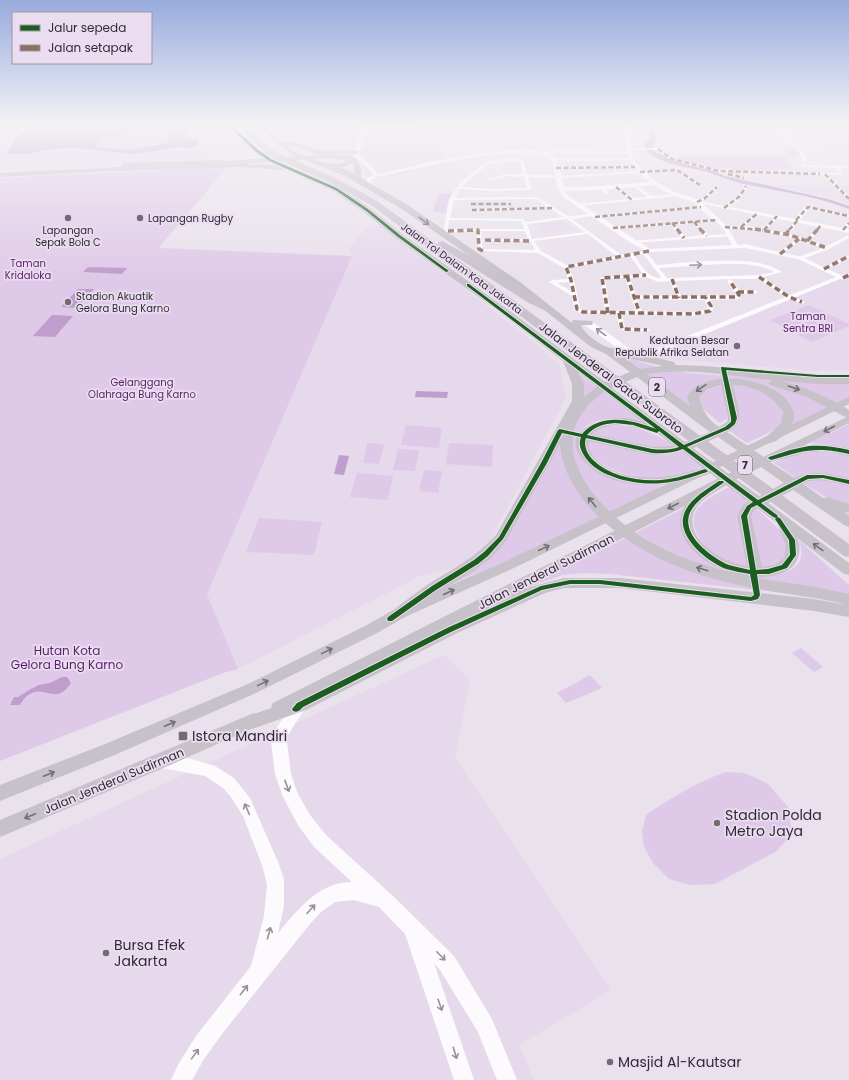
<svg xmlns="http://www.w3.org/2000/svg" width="849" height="1080" font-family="Poppins,sans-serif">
<rect width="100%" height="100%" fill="#e9e1ec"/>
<g fill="#e6d9ec">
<path d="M 186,125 L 219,125 L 235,135 L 245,147 L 248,154 L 236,158 L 0,170 L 0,138 L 7,133 L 24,130 L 17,136 L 8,154 L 28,154 L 53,149 L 73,148 L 136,154 L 196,147 L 197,146 L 183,135 L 184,132 L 182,128 Z"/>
<path d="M 268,126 L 428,129 L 522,129 L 522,126 L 624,127 L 629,146 L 439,143 L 445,151 L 447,165 L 375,179 L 364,174 L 364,166 L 361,158 L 348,153 L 332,152 L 304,153 Z"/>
<path d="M 709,132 L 773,133 L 778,138 L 788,139 L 791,142 L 731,143 L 710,141 L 707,135 L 711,135 Z"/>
<path d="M 815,132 L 849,133 L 849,155 L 834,154 L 827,147 L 805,147 L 801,143 L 796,143 L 786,133 L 816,134 Z"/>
<path d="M 765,185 L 849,186 L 849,204 L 816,195 Z"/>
<path d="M 561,220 L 574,229 L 545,234 L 532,224 Z"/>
<path d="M 382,225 L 535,343 L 560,366 L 566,397 L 490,541 L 473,555 L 460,566 L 420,576 L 238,669 L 207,594 L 352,256 L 348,249 L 365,230 L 374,226 Z"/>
<path d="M 849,276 L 849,370 L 814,371 L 648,357 L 816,288 Z"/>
<path d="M 444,655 L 470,679 L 455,758 L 611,990 L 519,1045 L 534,1080 L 0,1080 L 0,859 Z"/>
</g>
<g fill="#dfc9e8">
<path d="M 160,129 L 170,134 L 165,144 L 131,150 L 96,147 L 97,143 L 103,139 L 145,130 Z"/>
<path d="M 784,149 L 795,149 L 801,155 L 794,156 L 794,158 L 788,158 L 787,160 L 793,167 L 790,167 L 791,169 L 733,171 L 731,168 L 710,168 L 673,158 L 681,158 L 680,155 L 796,155 L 788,154 Z"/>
<path d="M 226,167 L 204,195 L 160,246 L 161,248 L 352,256 L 207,594 L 238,669 L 223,673 L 0,761 L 0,178 Z"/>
<path d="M 439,193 L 452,194 L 448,203 L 446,213 L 433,212 L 435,203 L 438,202 L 436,202 Z"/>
<path d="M 809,305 L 849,324 L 849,326 L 812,342 L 770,320 Z"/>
<path d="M 610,352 L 657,367 L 687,373 L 728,376 L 727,372 L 849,381 L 849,400 L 782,430 L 789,416 L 768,391 L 731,381 L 698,388 L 697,411 Z"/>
<path d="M 579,374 L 644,423 C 623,419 597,414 580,431 L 580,433 L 586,461 L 631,483 L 665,486 L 517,557 L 455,582 L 492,554 L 511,533 L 581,400 Z"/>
<path d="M 721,384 L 728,418 L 720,423 L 701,407 L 697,399 L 705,387 Z"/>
<path d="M 730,384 C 738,385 746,386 754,388 C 767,393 796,412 777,427 C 769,434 756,438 747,443 L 728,430 Z"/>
<path d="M 849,424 L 849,448 L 836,445 L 809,443 Z"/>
<path d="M 406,425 L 442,428 L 439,448 L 401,445 Z"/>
<path d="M 613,425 C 638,425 655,434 676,447 L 662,450 L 589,434 L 601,428 Z"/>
<path d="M 586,439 L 663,454 L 681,451 L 702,466 C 693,471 681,477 670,478 C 646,481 606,474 591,453 C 588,450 588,443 586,439 Z"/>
<path d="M 367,443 L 384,444 L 379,464 L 363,463 Z"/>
<path d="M 449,443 L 493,445 L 492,467 L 446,464 Z"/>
<path d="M 398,449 L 419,450 L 415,471 L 393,470 Z"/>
<path d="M 820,450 L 849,453 L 849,480 L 797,479 L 774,463 L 793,453 Z"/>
<path d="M 424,470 L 442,471 L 438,493 L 419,491 Z"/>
<path d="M 357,473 L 393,476 L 388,500 L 350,497 Z"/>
<path d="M 814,480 L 828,480 L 849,485 L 849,505 L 824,496 L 804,484 Z"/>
<path d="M 729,487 L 751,504 L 750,568 C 742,566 734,564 726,561 C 709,554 683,527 698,508 C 706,498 719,493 729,487 Z"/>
<path d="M 756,508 L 783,533 L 790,548 L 780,564 L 761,569 L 749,513 Z"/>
<path d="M 682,509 L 684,509 C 684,511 683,515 683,518 C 685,524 692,533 696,539 C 700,546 704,557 710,562 C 731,581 817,587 799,541 L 800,541 L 849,585 L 849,600 L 609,574 L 585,573 L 563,575 L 514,592 L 612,545 Z"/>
<path d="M 259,518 L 322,522 L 314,555 L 246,552 Z"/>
<path d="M 801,648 L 823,667 L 814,672 L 792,653 Z"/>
<path d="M 590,675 L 602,688 L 566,703 L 557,693 Z"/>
<path d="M 725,772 L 745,773 L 768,784 L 788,807 L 792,833 L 777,851 L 715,884 L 690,885 L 669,879 L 653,863 L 644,847 L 642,832 L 646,815 C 671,797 697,783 725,772 Z"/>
</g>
<g fill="#bf9dcc" fill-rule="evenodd">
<path d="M 57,125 L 186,125 L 182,128 L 182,130 L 188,134 L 184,136 L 198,140 L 198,145 L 191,148 L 181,147 L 136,154 L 73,148 L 53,149 L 28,154 L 7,154 C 21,126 28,130 57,125 ZM 160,129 L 170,134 L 168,141 L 165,144 L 131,150 L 96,147 L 97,143 L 103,139 L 145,130 Z"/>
<path d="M 650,125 L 655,126 L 656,140 L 652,146 L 653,151 L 684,164 L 714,171 L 725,176 L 828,199 L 849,206 L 849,209 C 816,196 779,191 744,184 C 730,181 717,175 703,171 C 687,167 654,163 644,148 L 645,144 L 650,139 L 649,133 Z"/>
<path d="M 88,267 L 127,268 L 122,274 L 83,272 Z"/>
<path d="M 78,289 L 94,289 L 77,308 L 61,307 Z"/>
<path d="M 52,315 L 73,316 L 55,337 L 33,336 Z"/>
<path d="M 416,391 L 448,392 L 447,398 L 415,397 Z"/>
<path d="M 339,455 L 349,456 L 344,475 L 334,474 Z"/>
<path d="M 62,677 L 67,677 L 71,683 C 55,707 46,683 28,695 C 25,697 22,702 20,705 L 10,705 L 14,697 L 18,697 L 31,689 L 39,685 L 50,683 Z"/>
</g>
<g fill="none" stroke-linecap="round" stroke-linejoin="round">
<g fill="#fcfafc" fill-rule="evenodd">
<path d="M 643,125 L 659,127 L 774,128 L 772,126 L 775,125 C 787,134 799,145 807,159 L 805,165 L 849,166 L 849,168 L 839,168 L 843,175 L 828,175 L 849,196 L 849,200 L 823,175 L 719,172 L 671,160 L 657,150 L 630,150 L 628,149 L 630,148 L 658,148 L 673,158 L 719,170 L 839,173 L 835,168 L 801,167 L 803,159 C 796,148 787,139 777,130 L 659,129 Z"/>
<path d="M 365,126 L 418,126 L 420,127 L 418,128 L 364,128 Z"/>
<path d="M 560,150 L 630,152 L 632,153 L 630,154 L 560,152 L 544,154 L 542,153 Z"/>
<path d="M 631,158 L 632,160 L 554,161 L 552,160 L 554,159 Z"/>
<path d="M 512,159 L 523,160 L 527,174 L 560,176 L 677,169 L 702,185 L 699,186 L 676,171 L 558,178 L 528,177 L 531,190 L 493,191 L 459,189 L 455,198 L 537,197 L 568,216 L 594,214 L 594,216 L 592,216 L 572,219 L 621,255 L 651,250 L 651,252 L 647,253 L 657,265 C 687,263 758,253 782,272 L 763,277 L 791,296 L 805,302 L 802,304 L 787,298 L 758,279 L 730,279 L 732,280 L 739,290 L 755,290 L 758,292 L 755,294 L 741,294 L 741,297 L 738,299 L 710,300 L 714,306 L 712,312 L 693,316 L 622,314 L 625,327 L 649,329 L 650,330 L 647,332 L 620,330 L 616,314 L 579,313 L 574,309 L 572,296 L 549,282 L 552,280 L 568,279 L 564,268 L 538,253 L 479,251 L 476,231 C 469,231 445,234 442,232 L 445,230 L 444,228 L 449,199 L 461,182 L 486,162 ZM 512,161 L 520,162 L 523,174 L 505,174 L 487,180 L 489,181 L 505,176 L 524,177 L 527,188 L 493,189 L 461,187 L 488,164 ZM 536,199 L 547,207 L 472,209 L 470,210 L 472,211 L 551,209 L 563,217 L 526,222 L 523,219 L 450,218 L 454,200 ZM 567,219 L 585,232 L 532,239 L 527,224 ZM 449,220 L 521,221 L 524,229 L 458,229 L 450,230 L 448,228 ZM 481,231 L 525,231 L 528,239 L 485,239 L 483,240 L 485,241 L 530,241 L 535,250 L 483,249 ZM 588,234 L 616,256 L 567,265 L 541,251 L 534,241 ZM 643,254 L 662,278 C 648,279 641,265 634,255 ZM 630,256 L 643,274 L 600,277 L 605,311 L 582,310 L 580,308 L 574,280 L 569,268 ZM 720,264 C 738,264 758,263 774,272 L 759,275 L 667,278 L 659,268 ZM 646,277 L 658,282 L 670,281 L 676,296 L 636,295 L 630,278 ZM 625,278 L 636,311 L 610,311 L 605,279 ZM 730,279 L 727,281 L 736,295 L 681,296 L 675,281 ZM 569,282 L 571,291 L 557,283 ZM 637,299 L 704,300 L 708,306 L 707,310 L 693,312 L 642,311 Z"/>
<path d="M 636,166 L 635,168 L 556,169 L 554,168 L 556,167 Z"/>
<path d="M 729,173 L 745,177 L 746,178 L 744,179 L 728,175 Z"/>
<path d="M 634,184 L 652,196 L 679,194 L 681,195 L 679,196 L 577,206 L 575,205 L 577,204 L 628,199 L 614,188 L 614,187 L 616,186 L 633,198 L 647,197 L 633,186 L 632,185 Z"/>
<path d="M 744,185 L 748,186 C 745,195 732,209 722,209 L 722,207 L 739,195 Z"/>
<path d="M 715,186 L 719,187 C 713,194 705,202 695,203 L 695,201 L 703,197 Z"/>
<path d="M 600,187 L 604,187 L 609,192 L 609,194 L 605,194 L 600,189 Z"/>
<path d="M 701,206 L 703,207 L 703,208 L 595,218 L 593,217 L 595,216 Z"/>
<path d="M 806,206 L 849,215 L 849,217 L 809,209 L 789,234 L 807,239 L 821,224 L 823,225 L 811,240 L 827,246 L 849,235 L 849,238 L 829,249 L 800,260 L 798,259 L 798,257 L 823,248 L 801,240 L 780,255 L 778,255 L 778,253 L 797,239 L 764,231 L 725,228 L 723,227 L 725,226 L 739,226 L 758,212 L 760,212 L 760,214 L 745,226 L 763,228 L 777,215 L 779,216 L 767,229 L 785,233 L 795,221 L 794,219 Z"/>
<path d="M 717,219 L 719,219 L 719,221 L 697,223 L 709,235 L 730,234 L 732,234 L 732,236 L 633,243 L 631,242 L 631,241 L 681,237 L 671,225 L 613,229 L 611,228 L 613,227 ZM 693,223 L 704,235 L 686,237 L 676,225 Z"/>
<path d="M 847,222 L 849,222 L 849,226 L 845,231 L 841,231 L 841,230 Z"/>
<path d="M 849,255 L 849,258 L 826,270 L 821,269 Z"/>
<path d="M 849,273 L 849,277 L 843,280 L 840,278 Z"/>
</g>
<path fill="#fcfafc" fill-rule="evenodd" d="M 352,125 L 363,125 L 367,127 L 359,155 L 379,174 C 410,167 530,136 553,156 C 561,162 561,178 564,187 L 602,186 L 650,182 C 626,162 628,154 624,125 L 628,125 L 633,159 L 644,172 L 658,183 L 674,192 L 709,203 L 849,229 L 849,233 L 703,204 L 727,226 L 738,245 L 745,244 L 802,257 L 845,277 L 646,358 L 627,355 L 585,325 L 585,321 L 591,321 L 633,351 L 642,354 L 836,277 L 798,259 L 745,248 L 647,252 L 631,243 L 563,197 L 558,189 L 552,160 C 534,138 405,172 377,177 L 371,180 L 370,186 L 366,186 L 367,178 L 374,175 L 354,155 L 362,128 ZM 653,185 L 670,194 L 697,203 L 699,208 L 723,228 L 732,245 L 650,249 L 567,195 L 565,191 L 602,190 Z"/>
<path fill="#fcfafc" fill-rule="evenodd" d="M 300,699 L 305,701 L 307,705 L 288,735 L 287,742 L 291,774 L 298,794 L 310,815 L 326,835 L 394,897 L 454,956 L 492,1019 L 517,1080 L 497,1080 L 478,1032 L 440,970 L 434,963 L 474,1080 L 454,1080 L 405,934 L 379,907 L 354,900 L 335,902 L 321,912 L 310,924 L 222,1034 L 204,1059 L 192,1080 L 171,1080 L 179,1063 L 196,1036 L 251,966 L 264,916 L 267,885 L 263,868 L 243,816 L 231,797 L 223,788 L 205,776 L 162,768 L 157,766 L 154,761 L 157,756 L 162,754 L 188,758 L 215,766 L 234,778 L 250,798 L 278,862 L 284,879 L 284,906 L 278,933 C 298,910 318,882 352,882 L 314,847 L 298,825 L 283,797 L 275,774 L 271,742 L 273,733 L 295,701 Z"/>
<g fill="#c7c2c9" fill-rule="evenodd">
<path d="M 328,154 L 345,156 L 348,154 C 359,158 364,169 360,180 L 355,179 L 353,163 L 341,168 L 323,166 L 322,165 C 328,161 338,166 346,162 L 344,160 L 328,158 L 212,166 L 209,164 L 134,167 L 134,169 L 132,170 L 0,177 L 0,173 L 122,167 L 121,165 L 124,163 L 221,160 L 224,161 Z"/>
<path d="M 849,397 L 849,404 L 514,568 L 405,617 L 377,633 L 258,692 L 117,754 L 0,801 L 0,785 L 105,744 L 248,684 L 367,625 L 395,609 L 504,562 Z"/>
<path d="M 849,416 L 849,423 L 725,485 L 285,713 L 279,715 L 273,713 L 271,708 L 273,703 L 717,479 Z"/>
<path d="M 254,713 L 260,715 L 262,720 L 260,725 L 168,766 L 0,837 L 0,820 Z"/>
</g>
<path fill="#c7c1ca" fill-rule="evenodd" d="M 226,125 L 233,125 L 258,149 L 272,159 L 339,187 L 370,208 L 402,234 L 507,309 L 605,382 L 630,372 L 606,354 L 591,347 L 514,286 L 400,208 L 343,175 L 292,155 L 256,125 L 263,125 L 281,141 L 298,143 L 317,150 L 358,151 L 359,152 L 356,154 L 316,154 L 297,147 L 287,146 L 296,153 L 349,171 L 406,204 L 520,282 L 572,323 L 573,320 L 592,321 L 593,323 L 592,325 L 581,325 C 584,334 605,350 615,348 L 674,362 L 675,364 L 674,365 C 733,365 790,379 849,378 L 849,384 L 817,384 L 781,381 C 805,387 828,397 849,410 L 849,419 L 809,398 L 770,385 L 768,383 L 772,380 C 731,376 688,367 647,374 L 690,406 L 687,396 C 707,368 764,377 786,399 C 789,402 792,408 794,412 C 794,416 794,421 792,424 C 788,433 775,445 765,443 L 763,440 L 781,423 L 783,412 C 773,395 752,385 733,385 C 736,403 748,423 727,432 L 765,458 C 768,454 773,453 778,452 C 803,444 824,442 849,448 L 849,456 L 827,451 L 809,452 L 770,462 L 794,478 C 813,469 830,474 849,478 L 849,486 C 834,483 818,476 803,484 L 823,498 L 828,497 L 849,504 L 849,513 L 844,512 L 849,515 L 849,527 L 844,525 L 793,490 L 768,503 L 849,563 L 849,575 L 844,574 L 797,538 C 800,544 800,547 799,553 C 796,576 768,578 749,577 L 816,587 L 849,594 L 849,617 L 814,611 L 620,588 L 564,588 L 545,593 L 455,634 L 306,710 L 246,731 L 240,729 L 237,724 L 240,719 L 294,700 L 443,626 L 500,600 L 496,599 L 493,595 L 496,591 L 524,584 L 530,587 L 564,578 L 620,578 L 814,599 L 846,605 C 817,597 788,595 759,589 C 697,578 634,556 590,508 C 574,490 562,469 560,444 L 506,541 L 491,558 L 472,572 L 439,592 L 405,617 L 400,619 L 395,617 L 392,613 L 395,609 C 406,600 418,591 430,583 C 455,568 475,557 496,535 L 572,401 L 572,384 L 563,361 L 501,313 L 396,238 L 364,212 L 333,191 L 284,169 L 281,170 L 240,167 L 118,171 L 114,169 L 118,167 L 220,163 L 277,165 C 257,157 240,141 226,125 ZM 623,357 L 663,366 L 640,369 ZM 578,372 L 597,387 L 584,397 L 584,384 ZM 637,377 L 703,427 L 710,432 L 685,442 L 612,388 ZM 719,385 L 721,385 L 728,418 L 727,422 L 719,427 C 707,419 703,411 699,397 L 707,389 ZM 604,392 L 644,423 C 636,420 628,417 620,418 C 602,418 564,429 579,454 C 600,489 656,489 690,480 C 697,478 705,476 710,473 L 718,479 C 657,506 676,554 730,572 C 702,565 674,556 648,541 C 597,510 533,441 604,392 ZM 612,425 L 626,425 L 657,433 L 674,446 L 652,447 L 592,434 L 599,429 ZM 718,437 L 784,483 L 759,496 L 693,448 ZM 589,441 L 652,455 L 662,455 L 682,451 L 703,468 C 692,470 681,475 670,476 C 647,480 611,477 594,457 C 590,452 587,446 589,441 ZM 726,485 L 749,502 L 744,504 L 737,516 L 747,566 C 725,564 681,538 695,510 C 701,499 716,492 726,485 ZM 757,508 L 777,523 L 786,545 L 784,558 L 775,565 L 762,567 L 751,516 L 754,510 Z"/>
<g fill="#c9c1cc" fill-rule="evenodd">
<path d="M 237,125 L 244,125 L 274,151 L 337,179 L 377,201 L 849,544 L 849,557 L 844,556 L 371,205 L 331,183 L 268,155 Z"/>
<path d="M 442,241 L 472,257 L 551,308 L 546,311 L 529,303 L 439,246 L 437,244 L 439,242 Z"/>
</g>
<g stroke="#8d6e63" stroke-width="2.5" stroke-dasharray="5 2.5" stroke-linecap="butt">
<path d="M 645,125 L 659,128 L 779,129"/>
<path d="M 418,127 L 422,130"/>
<path d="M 658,149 L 672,159 L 719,171 L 820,174"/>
<path d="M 556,168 L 635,167"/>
<path d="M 640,172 L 677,170 L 700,185"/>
<path d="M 728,174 L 744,178"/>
<path d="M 825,174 L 849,199"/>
<path d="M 616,187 L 632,200"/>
<path d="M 697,202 L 705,198 L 717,187"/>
<path d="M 471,204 L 511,204"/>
<path d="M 724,208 L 740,196 L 746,186"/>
<path d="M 472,210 L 552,208"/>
<path d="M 595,217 L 701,207"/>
<path d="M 796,220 L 808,207 L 849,216"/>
<path d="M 694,222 L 701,230"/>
<path d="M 672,223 L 678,230"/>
<path d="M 725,227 L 763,230"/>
<path d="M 741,227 L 758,213"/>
<path d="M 613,228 L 717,220"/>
<path d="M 764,230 L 777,216"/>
<path d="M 789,230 L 798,220"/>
<path d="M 817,230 L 821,225"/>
<path d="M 843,230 L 849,223"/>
</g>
<g stroke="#8d6e63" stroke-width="3.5" stroke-dasharray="6 3.5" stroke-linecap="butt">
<path d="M 677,229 L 684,238"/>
<path d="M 700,229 L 707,236"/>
<path d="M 755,229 L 790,235 L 827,248"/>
<path d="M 448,231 L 478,230 L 479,249 L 483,251"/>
<path d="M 785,235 L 790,229"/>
<path d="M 485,240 L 532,241"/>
<path d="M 807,241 L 818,229"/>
<path d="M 649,251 L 566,267 L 571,280 L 577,309 L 583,312 L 693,314 L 710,311 L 711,306 L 706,298"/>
<path d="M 780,254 L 799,239"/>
<path d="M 824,269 L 849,256"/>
<path d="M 627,276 L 640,314"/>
<path d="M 759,277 L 789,297 L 802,302"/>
<path d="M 843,278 L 849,275"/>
<path d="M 672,279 L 679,298"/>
<path d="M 738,292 L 755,292"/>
<path d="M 634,297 L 738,297 L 739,295 L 730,281"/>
<path d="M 608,313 L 602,278 L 646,275"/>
<path d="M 619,313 L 622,329 L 647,330"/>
</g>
<defs>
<g id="cycleway">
<path d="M 228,125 L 231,125 L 257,149 L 271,159 L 337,188 L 368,209 L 400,235 L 449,271 L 446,272 L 398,237 L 366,211 L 335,190 L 269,161 L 255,151 Z"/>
<path d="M 467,284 L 469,284 L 684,445 L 725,427 L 731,422 L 731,418 L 721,368 L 721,367 L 818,375 L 849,375 L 849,377 L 818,377 L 726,370 L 737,418 L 735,424 L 729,429 L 687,447 L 758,500 L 807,475 L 823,475 L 849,480 L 849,484 L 823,478 L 808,479 L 761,503 L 777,515 L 778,516 L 777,517 L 780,518 L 795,540 L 796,555 L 787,568 L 769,574 L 757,574 L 760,595 L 758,599 L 751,601 L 600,584 L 570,584 L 542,590 L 451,632 L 303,707 C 300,710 298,713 293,711 L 292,709 L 297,703 L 447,628 L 541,586 L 570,580 L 600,580 L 751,597 L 754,595 L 750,574 C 743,573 734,571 726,569 C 708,562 676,537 684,514 C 689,499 706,490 719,481 L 723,481 L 724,482 L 723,483 C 712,491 699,498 692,509 C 677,532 710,557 729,565 C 735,567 743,568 750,570 L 741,516 L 747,506 L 753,502 L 683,449 C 673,453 662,454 652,453 L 586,438 C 583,446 588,455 593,460 C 612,478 644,483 669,479 C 681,477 693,473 705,469 L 708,471 L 707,472 C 692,477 677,482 662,483 C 639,486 598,478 585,457 C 581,451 578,445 581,437 L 562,433 L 547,463 L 503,539 L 488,556 L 478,564 L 436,590 L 392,621 L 388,621 L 387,619 L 388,617 L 432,586 L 474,560 L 484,552 L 499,537 L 541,463 L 558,430 L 560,429 L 582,434 C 601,412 632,420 656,429 L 467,286 ZM 615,423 L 633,425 L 657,433 L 659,431 L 679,447 C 671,450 661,450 652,449 L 587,435 C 595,426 604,424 615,423 ZM 757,505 L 773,517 L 776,518 L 775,519 L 789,540 L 790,555 L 782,565 L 768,569 L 756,570 L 747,516 L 751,508 Z"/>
<path d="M 809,446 C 823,445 836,447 849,450 L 849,454 C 815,446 803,451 771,460 L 768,458 L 769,457 L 790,450 Z"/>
</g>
</defs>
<use href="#cycleway" stroke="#ebddf0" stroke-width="2"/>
<use href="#cycleway" fill="#1b5e20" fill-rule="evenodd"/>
</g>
<defs><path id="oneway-shaft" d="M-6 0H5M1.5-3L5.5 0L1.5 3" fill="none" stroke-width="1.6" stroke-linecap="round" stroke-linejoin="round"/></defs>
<g stroke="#746e77">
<use href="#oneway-shaft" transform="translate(424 221) rotate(36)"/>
<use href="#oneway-shaft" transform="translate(701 388) rotate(145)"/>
<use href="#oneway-shaft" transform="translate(794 388) rotate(19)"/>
<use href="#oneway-shaft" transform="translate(592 502) rotate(-129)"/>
<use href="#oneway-shaft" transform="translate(818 547) rotate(-144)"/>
<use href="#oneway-shaft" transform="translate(702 569) rotate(-163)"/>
</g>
<g stroke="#969298">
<use href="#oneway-shaft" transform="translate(696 265) rotate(-3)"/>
<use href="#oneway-shaft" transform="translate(601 332) rotate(-144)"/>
<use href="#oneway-shaft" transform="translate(287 786) rotate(70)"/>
<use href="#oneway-shaft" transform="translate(247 809) rotate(-114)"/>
<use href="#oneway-shaft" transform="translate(311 909) rotate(-48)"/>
<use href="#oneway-shaft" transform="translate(269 933) rotate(-74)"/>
<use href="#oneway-shaft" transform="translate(441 956) rotate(45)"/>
<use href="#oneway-shaft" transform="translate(244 990) rotate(-52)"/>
<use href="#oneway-shaft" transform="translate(440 1005) rotate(71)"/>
<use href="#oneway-shaft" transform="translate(455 1053) rotate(73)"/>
<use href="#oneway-shaft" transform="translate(195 1054) rotate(-54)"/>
</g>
<g stroke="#746f76">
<use href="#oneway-shaft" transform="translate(829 429) rotate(153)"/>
<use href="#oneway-shaft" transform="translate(673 506) rotate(153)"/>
<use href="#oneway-shaft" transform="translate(544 548) rotate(-25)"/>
<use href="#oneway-shaft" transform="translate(449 592) rotate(-24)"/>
<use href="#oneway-shaft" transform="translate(327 651) rotate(-26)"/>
<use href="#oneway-shaft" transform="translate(263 683) rotate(-26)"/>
<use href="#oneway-shaft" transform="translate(170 724) rotate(-23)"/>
<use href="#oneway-shaft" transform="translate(49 774) rotate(-21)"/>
<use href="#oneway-shaft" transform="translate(30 816) rotate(157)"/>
</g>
<linearGradient id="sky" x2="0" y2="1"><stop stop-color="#97abdd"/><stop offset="0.45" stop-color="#f5f2f6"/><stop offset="1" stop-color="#f5f2f6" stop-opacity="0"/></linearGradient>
<rect width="849" height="276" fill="url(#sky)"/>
<g fill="#716b74" stroke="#ebddf0" stroke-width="1.5">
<circle cx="68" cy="218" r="4"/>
<circle cx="140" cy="218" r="4"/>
<circle cx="68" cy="302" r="4"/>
<circle cx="737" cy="346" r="4"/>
<rect x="178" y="731" width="10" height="10" rx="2"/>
<circle cx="717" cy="823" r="4"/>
<circle cx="106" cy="953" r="4"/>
<circle cx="610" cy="1062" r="4"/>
</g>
<g text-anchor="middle" stroke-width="3.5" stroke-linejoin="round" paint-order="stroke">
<g font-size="10" fill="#302b33" stroke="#ebddf0" text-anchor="start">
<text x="148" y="222">Lapangan Rugby</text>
<text x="68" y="234" text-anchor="middle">Lapangan<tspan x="68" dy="12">Sepak Bola C</tspan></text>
<text x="76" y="300">Stadion Akuatik<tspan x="76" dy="12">Gelora Bung Karno</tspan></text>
<text x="729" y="344" text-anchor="end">Kedutaan Besar<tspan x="729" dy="12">Republik Afrika Selatan</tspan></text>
</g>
<g font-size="10" fill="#581f6c" stroke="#ebddf0">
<text x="28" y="267">Taman<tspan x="28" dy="12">Kridaloka</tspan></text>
<text x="808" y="320">Taman<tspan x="808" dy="12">Sentra BRI</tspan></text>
<text x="142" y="386">Gelanggang<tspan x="142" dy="12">Olahraga Bung Karno</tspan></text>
</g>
<g font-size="10" fill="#302b33" stroke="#ebddf0">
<text transform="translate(462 268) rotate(36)" y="4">Jalan Tol Dalam Kota Jakarta</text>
</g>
<g fill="#ebddf0" stroke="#68606c" stroke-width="1">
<rect x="649" y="378" width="16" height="18" rx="3"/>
<rect x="738" y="456" width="14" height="18" rx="3"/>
</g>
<g font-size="11" font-weight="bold" fill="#302b33">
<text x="657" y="391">2</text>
<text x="745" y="469">7</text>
</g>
<g font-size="12" fill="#302b33" stroke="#ebddf0">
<text transform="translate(611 378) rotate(37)" y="4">Jalan Jenderal Gatot Subroto</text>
<text transform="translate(546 572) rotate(-27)" y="4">Jalan Jenderal Sudirman</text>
<text transform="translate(114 781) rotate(-23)" y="4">Jalan Jenderal Sudirman</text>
</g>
<g font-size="12" fill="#581f6c" stroke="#ebddf0">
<text x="67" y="655">Hutan Kota<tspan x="67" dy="14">Gelora Bung Karno</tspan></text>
</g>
<g font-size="14" fill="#302b33" stroke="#ebddf0" text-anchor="start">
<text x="192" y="741">Istora Mandiri</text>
<text x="725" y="820">Stadion Polda<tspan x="725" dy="16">Metro Jaya</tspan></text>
<text x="114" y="950">Bursa Efek<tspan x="114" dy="16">Jakarta</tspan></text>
<text x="618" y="1067">Masjid Al-Kautsar</text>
</g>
</g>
<rect x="12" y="12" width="140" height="52" fill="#ebddf0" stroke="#a096a4"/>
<rect x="20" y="25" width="20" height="6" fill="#1b5e20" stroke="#a096a4"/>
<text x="48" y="32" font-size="12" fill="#302b33">Jalur sepeda</text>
<rect x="20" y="45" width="20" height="6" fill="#8d6e63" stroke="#a096a4"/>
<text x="48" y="52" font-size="12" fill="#302b33">Jalan setapak</text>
</svg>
